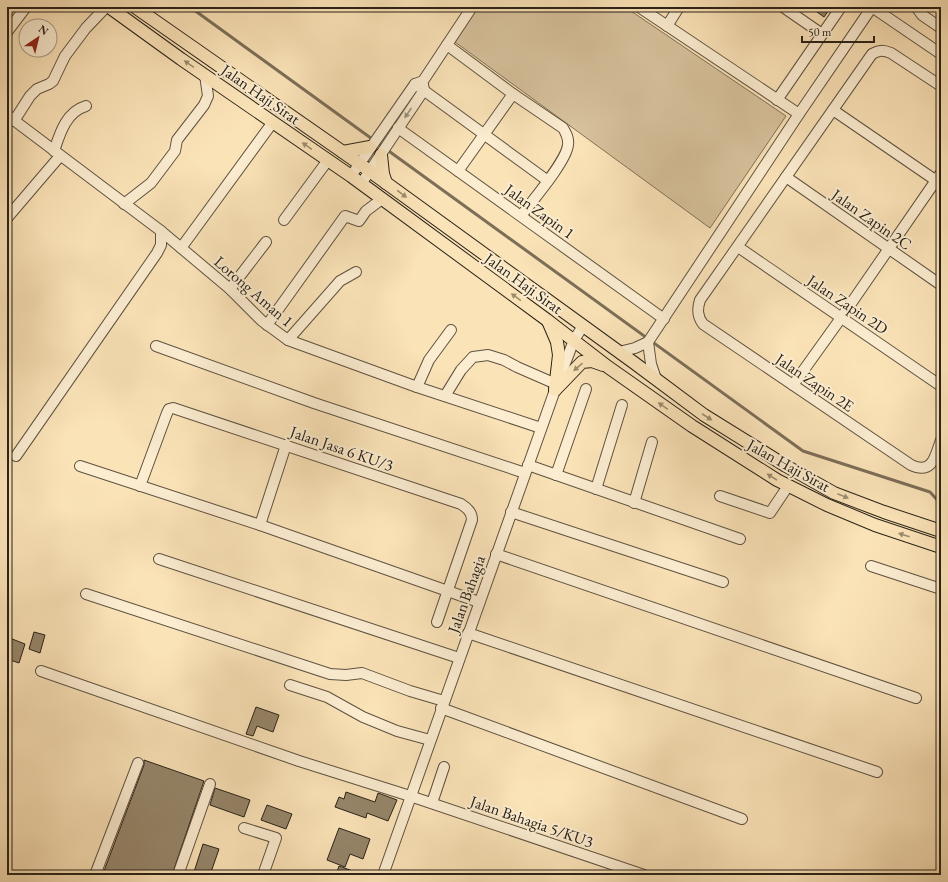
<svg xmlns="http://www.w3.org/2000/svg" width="948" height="882" font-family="'EB Garamond',serif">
<rect width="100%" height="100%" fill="#fbe3b8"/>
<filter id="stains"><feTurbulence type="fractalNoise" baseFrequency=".005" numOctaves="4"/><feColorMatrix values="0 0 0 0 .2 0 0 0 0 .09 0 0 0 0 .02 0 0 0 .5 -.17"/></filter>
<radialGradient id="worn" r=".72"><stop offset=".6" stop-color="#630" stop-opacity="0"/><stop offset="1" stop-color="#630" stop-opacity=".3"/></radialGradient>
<path fill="#d7c29d" stroke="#80725a" d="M 478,7 L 625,7 L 786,116 L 710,228 L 455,42 Z"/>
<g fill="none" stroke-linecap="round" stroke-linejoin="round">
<path stroke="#7c6e58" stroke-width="3" d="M 190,7 L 803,451 L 930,492 L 941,504"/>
</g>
<g fill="#96866b" stroke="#292218">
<path d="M 810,7 L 831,7 L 824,17 Z"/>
<path d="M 34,632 L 45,635 L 40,653 L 29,649 Z"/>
<path d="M 7,637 L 25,644 L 19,663 L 7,659 Z"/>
<path d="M 256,707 L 279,715 L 273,732 L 257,726 L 253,736 L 246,734 Z"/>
<path d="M 144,760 L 204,781 L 172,875 L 116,875 L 104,871 L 144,765 Z"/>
<path d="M 215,788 L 250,800 L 244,817 L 210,805 Z"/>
<path d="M 346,792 L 375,802 L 378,793 L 397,800 L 388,821 L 367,813 L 366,818 L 335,807 L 339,797 L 344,799 Z"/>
<path d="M 267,805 L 292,814 L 286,829 L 261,820 Z"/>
<path d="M 339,828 L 370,839 L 363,859 L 350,854 L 345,867 L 327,860 Z"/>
<path d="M 203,844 L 219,849 L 210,875 L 193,875 Z"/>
<path d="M 339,866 L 361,874 L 361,875 L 336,875 Z"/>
</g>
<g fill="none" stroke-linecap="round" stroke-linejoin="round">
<defs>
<g id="minor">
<path d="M 639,7 L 799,114"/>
<path d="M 783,7 L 822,34"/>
<path d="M 872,7 L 941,54"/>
<path d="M 916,7 L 922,15 L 941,28"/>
<path d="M 667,26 L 679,7"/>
<path d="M 7,32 L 26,7"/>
<path d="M 447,45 L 513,94 L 563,128 C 566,133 569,138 568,145 C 566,162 532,201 521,216"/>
<path d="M 415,84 L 548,181"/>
<path d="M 941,86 L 891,53 C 883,50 879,50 872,54 L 700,300 C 697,309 697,316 703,324 L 911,465 C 933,475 935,456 941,440"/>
<path d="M 777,100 L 841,7"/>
<path d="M 833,110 L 941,184"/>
<path d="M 7,115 L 161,231 L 230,289 L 262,321 L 288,340 L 417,387 L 541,428"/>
<path d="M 14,121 L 30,96 L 37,89 L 49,84 L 53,81 L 65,56 L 86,28 L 106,7"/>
<path d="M 398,128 L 664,319"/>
<path d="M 54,151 C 60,133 66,112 86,106"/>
<path d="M 458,171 L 513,94"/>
<path d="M 351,176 L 415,84 L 423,81 L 472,7"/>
<path d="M 786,177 L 941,285"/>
<path d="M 361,184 L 424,90 L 423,85"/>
<path d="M 124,204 L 151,183 L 175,151 L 177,140 L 204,105 L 208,96 L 205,75"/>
<path d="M 7,218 L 60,156"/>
<path d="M 284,220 L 328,160"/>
<path d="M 738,247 L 941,386"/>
<path d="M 181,248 L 273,122"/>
<path d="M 230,289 L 266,242"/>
<path d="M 267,325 L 345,216 L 359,221 L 366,211 L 382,199"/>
<path d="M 288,340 L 340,281 L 356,272"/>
<path d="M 648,342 L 651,364 L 656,379"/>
<path d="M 156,346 L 314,403 L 525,473"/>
<path d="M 619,352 L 635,348 L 648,342 L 799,114 L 872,7"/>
<path d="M 793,385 L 841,318 L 941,173"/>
<path d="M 417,387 L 429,360 L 451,330"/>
<path d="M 445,396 L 461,370 L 473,357 L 488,355 L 504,360 L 517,367 L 556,384"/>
<path d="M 16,456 L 157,253 L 161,245 L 161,231"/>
<path d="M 528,465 L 740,539"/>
<path d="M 80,466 L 260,525 L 479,602"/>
<path d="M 556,475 L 586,389"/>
<path d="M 140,486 L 167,413 L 169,409 L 173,408 L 461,504 C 467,508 472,512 472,520 L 437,622"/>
<path d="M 596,489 L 622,405"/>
<path d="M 720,496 L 770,513 L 788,486"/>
<path d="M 634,503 L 652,442"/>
<path d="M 511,512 L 723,582"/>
<path d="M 260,525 L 286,445"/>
<path d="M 496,554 L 916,698"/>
<path d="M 159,559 L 459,658"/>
<path d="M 871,566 L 941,589"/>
<path d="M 86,594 L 330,674 L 346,675 L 362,673 L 410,691 L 444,701"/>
<path d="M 468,633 L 877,772"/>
<path d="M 41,671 L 299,761 L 410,796 L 644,875"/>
<path d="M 290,685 L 327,697 L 363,717 L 397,731 L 430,740"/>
<path d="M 441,708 L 742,819"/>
<path d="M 432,803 L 444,767"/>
<path d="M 244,828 L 276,838 L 263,875"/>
<path d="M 95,875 L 138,763"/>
<path d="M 178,875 L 210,784"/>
<path d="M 383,875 L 555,390 L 574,340 L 583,326"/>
</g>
<g id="major">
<path d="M 109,7 L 181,59 L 351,176 L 547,320 L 608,367 L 692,426 L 777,480 L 827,505 L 875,525 L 941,547"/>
<path d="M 135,7 L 360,164 L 633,362 L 704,415 L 786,466 L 834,493 L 884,512 L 941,531"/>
<path d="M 343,152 L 370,147"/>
<path d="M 381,155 L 383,174 L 386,183"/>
<path d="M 548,321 L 557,342 L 559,355 L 555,390"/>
<path d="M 555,390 L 582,362 L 592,361 L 603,365"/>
</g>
</defs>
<use href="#minor" stroke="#5e5240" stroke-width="12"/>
<use href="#major" stroke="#292218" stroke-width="14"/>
<use href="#minor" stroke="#fcedd1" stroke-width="10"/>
<use href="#major" stroke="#fbe3b8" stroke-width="12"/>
</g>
<defs><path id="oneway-solid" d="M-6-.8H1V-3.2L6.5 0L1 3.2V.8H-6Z"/></defs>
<g fill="#9c8c70">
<use href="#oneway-solid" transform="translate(189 64) rotate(-146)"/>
<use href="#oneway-solid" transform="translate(307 146) rotate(-145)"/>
<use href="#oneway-solid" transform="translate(402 194) rotate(36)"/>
<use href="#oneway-solid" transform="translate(516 297) rotate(-144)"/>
<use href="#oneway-solid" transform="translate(578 367) rotate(139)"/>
<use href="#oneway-solid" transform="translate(663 406) rotate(-145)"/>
<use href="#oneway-solid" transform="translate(707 417) rotate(33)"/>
<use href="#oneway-solid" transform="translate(772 477) rotate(-148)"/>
<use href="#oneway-solid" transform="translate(843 496) rotate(22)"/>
<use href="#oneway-solid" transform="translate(904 535) rotate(-162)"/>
</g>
<use fill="#9d927e" href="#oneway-solid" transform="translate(408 113) rotate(124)"/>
<g text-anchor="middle" stroke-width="4" stroke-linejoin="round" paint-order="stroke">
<g font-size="16" fill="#292218" stroke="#fcedd1">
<text transform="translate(261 94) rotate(35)" y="6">Jalan Haji Sirat</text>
<text transform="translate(540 211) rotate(36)" y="6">Jalan Zapin 1</text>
<text transform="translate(872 219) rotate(35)" y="6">Jalan Zapin 2C</text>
<text transform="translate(524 283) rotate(36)" y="6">Jalan Haji Sirat</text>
<text transform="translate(254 291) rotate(41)" y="6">Lorong Aman 1</text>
<text transform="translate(848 304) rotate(34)" y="6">Jalan Zapin 2D</text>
<text transform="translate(815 382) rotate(34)" y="6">Jalan Zapin 2E</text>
<text transform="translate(342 448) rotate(19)" y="6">Jalan Jasa 6 KU/3</text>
<text transform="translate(789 465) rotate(29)" y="6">Jalan Haji Sirat</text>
<text transform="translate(466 594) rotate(-70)" y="6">Jalan Bahagia</text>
<text transform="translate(532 821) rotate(19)" y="6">Jalan Bahagia 5/KU3</text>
</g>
</g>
<rect width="948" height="882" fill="none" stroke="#fbe3b8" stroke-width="24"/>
<rect x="8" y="8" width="932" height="866" fill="none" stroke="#292218" stroke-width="2"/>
<rect x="12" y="12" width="924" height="858" fill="none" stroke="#292218"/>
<g transform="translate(38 38) rotate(35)"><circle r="19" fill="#fcedd1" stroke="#a89c87"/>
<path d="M0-3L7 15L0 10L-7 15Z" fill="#8f2418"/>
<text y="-6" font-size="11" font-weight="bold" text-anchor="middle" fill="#292218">N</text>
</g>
<path d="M802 36v6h72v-6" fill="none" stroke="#292218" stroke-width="2"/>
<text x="808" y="36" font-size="12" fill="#292218" stroke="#fcedd1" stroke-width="3" paint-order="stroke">50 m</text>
<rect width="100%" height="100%" filter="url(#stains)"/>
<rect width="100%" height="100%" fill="url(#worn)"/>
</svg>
